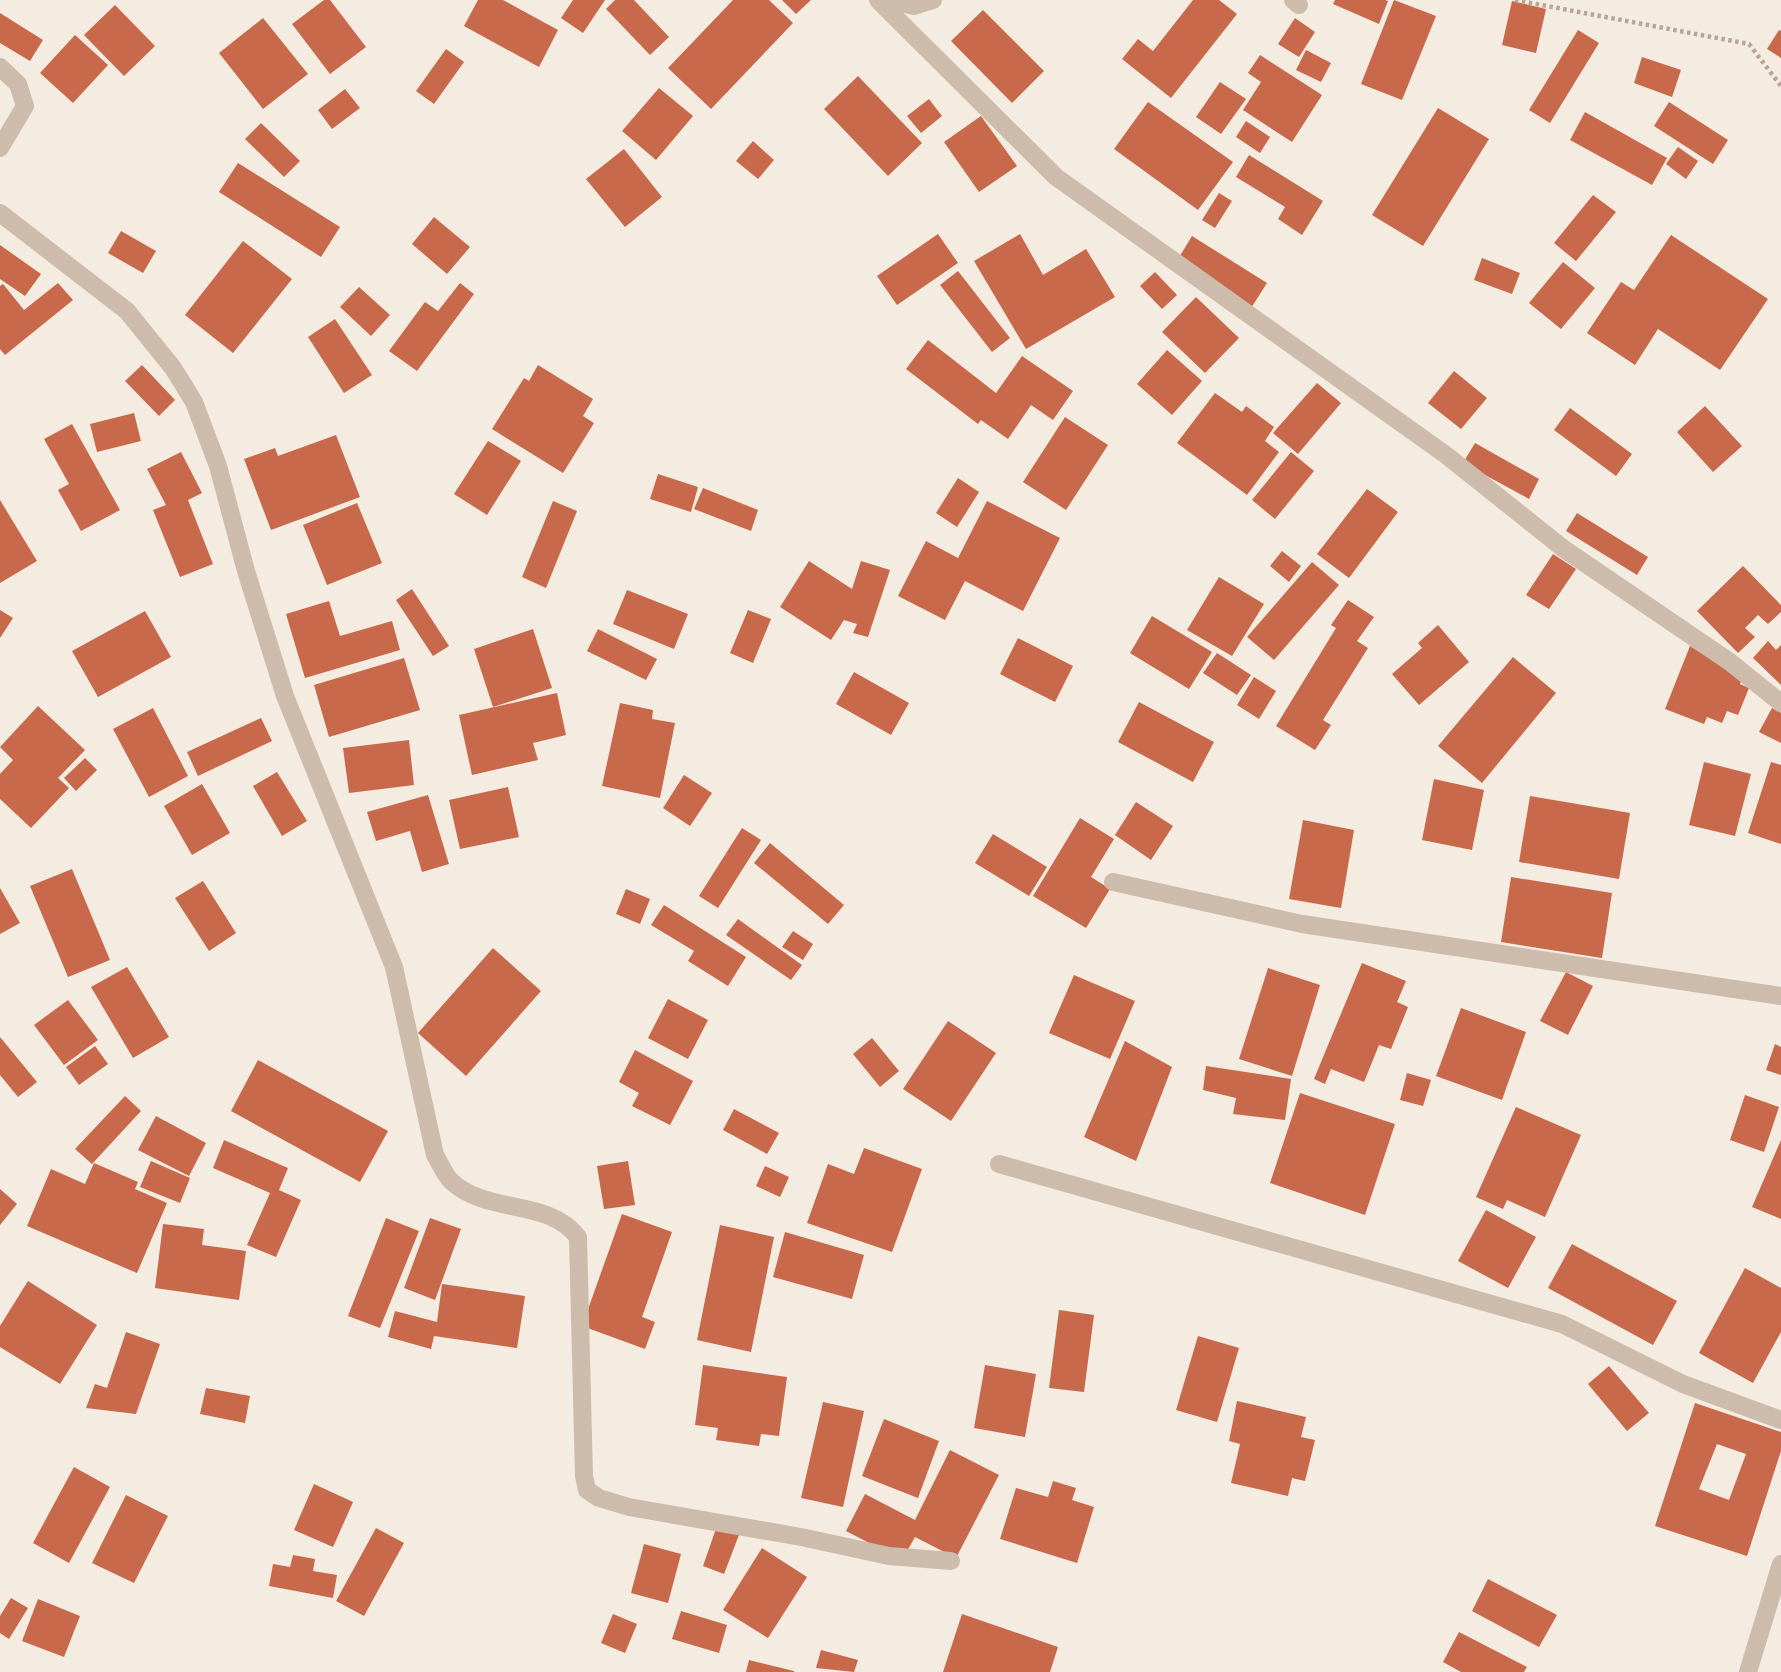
<svg xmlns="http://www.w3.org/2000/svg" width="1781" height="1672" font-family="Lato,sans-serif">
<rect width="100%" height="100%" fill="#f4ebe1"/>
<g fill="#c8694b" fill-rule="evenodd">
<path d="M 324,0 L 330,0 L 366,47 L 330,74 L 292,24 Z"/>
<path d="M 478,0 L 503,0 L 558,30 L 539,67 L 464,26 Z"/>
<path d="M 573,0 L 605,0 L 583,33 L 561,18 Z"/>
<path d="M 615,0 L 634,0 L 669,37 L 650,55 L 606,9 Z"/>
<path d="M 733,0 L 769,0 L 793,23 L 711,109 L 668,68 Z"/>
<path d="M 782,0 L 811,0 L 796,14 Z"/>
<path d="M 1193,0 L 1219,0 L 1237,14 L 1171,98 L 1122,59 L 1138,39 L 1153,51 Z"/>
<path d="M 1335,0 L 1385,0 L 1388,1 L 1379,24 L 1333,4 Z"/>
<path d="M 1394,0 L 1436,16 L 1402,100 L 1361,84 Z"/>
<path d="M 1512,1 L 1546,9 L 1536,53 L 1502,45 Z"/>
<path d="M 115,5 L 155,46 L 124,76 L 84,35 Z"/>
<path d="M 983,10 L 1044,71 L 1012,103 L 951,41 Z"/>
<path d="M 0,13 L 43,40 L 30,61 L 0,43 Z"/>
<path d="M 263,18 L 308,74 L 263,109 L 219,53 Z"/>
<path d="M 1295,18 L 1315,32 L 1299,57 L 1278,44 Z"/>
<path d="M 1578,30 L 1599,43 L 1550,123 L 1529,110 Z"/>
<path d="M 1779,30 L 1781,31 L 1781,58 L 1767,49 Z"/>
<path d="M 75,35 L 108,65 L 73,103 L 40,73 Z"/>
<path d="M 446,49 L 464,62 L 434,104 L 416,91 Z"/>
<path d="M 1306,50 L 1331,63 L 1321,82 L 1296,70 Z"/>
<path d="M 1260,55 L 1322,95 L 1292,142 L 1243,110 L 1261,82 L 1248,73 Z"/>
<path d="M 1642,57 L 1681,70 L 1672,97 L 1634,83 Z"/>
<path d="M 858,76 L 922,143 L 888,176 L 824,109 Z"/>
<path d="M 1220,82 L 1246,99 L 1221,134 L 1196,117 Z"/>
<path d="M 659,88 L 693,116 L 656,160 L 622,131 Z"/>
<path d="M 345,89 L 360,108 L 332,129 L 318,110 Z"/>
<path d="M 929,99 L 942,116 L 921,133 L 907,116 Z"/>
<path d="M 1148,102 L 1233,162 L 1198,210 L 1114,149 Z"/>
<path d="M 1669,102 L 1728,140 L 1713,164 L 1654,126 Z"/>
<path d="M 1438,108 L 1489,139 L 1423,246 L 1372,215 Z"/>
<path d="M 1585,112 L 1667,158 L 1652,185 L 1570,140 Z"/>
<path d="M 981,116 L 1017,166 L 979,192 L 944,142 Z"/>
<path d="M 1246,121 L 1270,137 L 1260,153 L 1236,137 Z"/>
<path d="M 261,123 L 300,161 L 284,177 L 245,139 Z"/>
<path d="M 753,141 L 774,160 L 758,179 L 736,161 Z"/>
<path d="M 1678,147 L 1698,161 L 1686,179 L 1666,164 Z"/>
<path d="M 624,149 L 662,197 L 625,227 L 586,179 Z"/>
<path d="M 1249,155 L 1323,201 L 1302,235 L 1278,219 L 1285,207 L 1236,177 Z"/>
<path d="M 238,163 L 340,227 L 321,257 L 219,192 Z"/>
<path d="M 1219,193 L 1232,201 L 1215,228 L 1202,220 Z"/>
<path d="M 1593,195 L 1616,212 L 1576,261 L 1554,243 Z"/>
<path d="M 434,217 L 470,247 L 447,274 L 412,244 Z"/>
<path d="M 121,231 L 156,251 L 143,273 L 108,253 Z"/>
<path d="M 938,234 L 958,263 L 897,305 L 877,276 Z"/>
<path d="M 1020,234 L 1043,275 L 1086,249 L 1115,297 L 1026,349 L 974,261 Z"/>
<path d="M 1671,235 L 1768,299 L 1720,370 L 1658,329 L 1635,365 L 1587,333 L 1621,282 L 1634,290 Z"/>
<path d="M 1192,236 L 1267,283 L 1246,316 L 1172,269 Z"/>
<path d="M 243,241 L 292,279 L 233,353 L 185,315 Z"/>
<path d="M 0,245 L 41,274 L 25,296 L 0,279 Z"/>
<path d="M 1482,258 L 1520,273 L 1512,294 L 1474,280 Z"/>
<path d="M 1563,262 L 1595,288 L 1561,329 L 1529,303 Z"/>
<path d="M 958,271 L 1010,338 L 992,352 L 940,285 Z"/>
<path d="M 1155,272 L 1177,295 L 1162,309 L 1140,286 Z"/>
<path d="M 58,283 L 73,300 L 5,355 L 0,349 L 0,286 L 3,284 L 24,310 Z"/>
<path d="M 460,283 L 474,294 L 417,371 L 389,351 L 425,302 L 438,311 Z"/>
<path d="M 359,287 L 390,315 L 371,336 L 340,307 Z"/>
<path d="M 1196,297 L 1239,338 L 1205,373 L 1162,332 Z"/>
<path d="M 335,319 L 372,375 L 344,393 L 308,337 Z"/>
<path d="M 928,340 L 996,393 L 1022,356 L 1073,391 L 1053,420 L 1031,405 L 1008,439 L 981,420 L 978,424 L 906,369 Z"/>
<path d="M 1167,350 L 1202,381 L 1172,415 L 1137,384 Z"/>
<path d="M 142,365 L 175,400 L 159,416 L 125,381 Z"/>
<path d="M 538,365 L 593,399 L 583,416 L 594,423 L 563,473 L 492,429 L 524,378 L 529,381 Z"/>
<path d="M 1454,371 L 1487,398 L 1461,429 L 1428,403 Z"/>
<path d="M 1317,383 L 1341,403 L 1298,454 L 1273,433 Z"/>
<path d="M 1215,393 L 1242,412 L 1246,406 L 1274,427 L 1265,441 L 1279,452 L 1247,495 L 1177,443 Z"/>
<path d="M 1705,406 L 1742,446 L 1713,472 L 1677,432 Z"/>
<path d="M 1570,408 L 1632,454 L 1616,476 L 1554,430 Z"/>
<path d="M 134,413 L 141,441 L 97,452 L 90,424 Z"/>
<path d="M 1065,417 L 1108,445 L 1066,510 L 1023,482 Z"/>
<path d="M 72,424 L 120,510 L 81,531 L 58,490 L 69,484 L 44,439 Z"/>
<path d="M 336,435 L 360,497 L 271,530 L 244,459 L 275,448 L 278,456 Z"/>
<path d="M 488,441 L 521,461 L 487,515 L 454,494 Z"/>
<path d="M 1475,443 L 1539,479 L 1529,499 L 1463,463 Z"/>
<path d="M 181,452 L 202,493 L 188,500 L 213,564 L 180,577 L 153,510 L 166,505 L 147,469 Z"/>
<path d="M 1291,452 L 1314,471 L 1275,519 L 1252,500 Z"/>
<path d="M 658,474 L 698,487 L 691,512 L 650,499 Z"/>
<path d="M 958,478 L 979,492 L 957,527 L 936,513 Z"/>
<path d="M 703,488 L 758,510 L 751,531 L 694,509 Z"/>
<path d="M 1367,489 L 1398,512 L 1349,578 L 1317,554 Z"/>
<path d="M 0,500 L 37,561 L 0,583 Z"/>
<path d="M 553,501 L 577,511 L 546,588 L 522,577 Z"/>
<path d="M 987,501 L 1060,538 L 1023,611 L 965,581 L 945,620 L 898,596 L 926,541 L 958,558 Z"/>
<path d="M 357,503 L 382,563 L 327,585 L 303,525 Z"/>
<path d="M 1577,513 L 1648,557 L 1637,575 L 1566,531 Z"/>
<path d="M 1282,551 L 1301,566 L 1289,582 L 1270,566 Z"/>
<path d="M 1553,554 L 1576,569 L 1549,609 L 1526,595 Z"/>
<path d="M 809,561 L 852,589 L 861,561 L 890,570 L 868,637 L 853,633 L 857,624 L 844,620 L 831,640 L 780,607 Z"/>
<path d="M 1312,562 L 1339,585 L 1274,660 L 1247,637 Z"/>
<path d="M 1743,566 L 1781,605 L 1781,612 L 1768,624 L 1758,615 L 1745,628 L 1755,637 L 1738,653 L 1697,611 Z"/>
<path d="M 1219,577 L 1264,604 L 1232,656 L 1187,630 Z"/>
<path d="M 412,589 L 449,646 L 433,656 L 396,600 Z"/>
<path d="M 627,590 L 688,614 L 674,649 L 613,624 Z"/>
<path d="M 1348,600 L 1374,617 L 1357,641 L 1368,648 L 1323,720 L 1331,725 L 1315,750 L 1276,726 L 1336,628 L 1331,625 Z"/>
<path d="M 329,601 L 340,636 L 392,621 L 400,650 L 305,678 L 286,614 Z"/>
<path d="M 0,610 L 13,618 L 0,638 Z"/>
<path d="M 748,610 L 771,619 L 753,663 L 730,653 Z"/>
<path d="M 145,611 L 171,657 L 98,697 L 72,651 Z"/>
<path d="M 1152,616 L 1212,652 L 1189,689 L 1130,653 Z"/>
<path d="M 1438,625 L 1469,662 L 1419,705 L 1392,674 L 1422,648 L 1418,643 Z"/>
<path d="M 533,629 L 552,688 L 493,707 L 474,649 Z"/>
<path d="M 598,629 L 657,659 L 646,680 L 587,651 Z"/>
<path d="M 1018,638 L 1073,666 L 1055,702 L 1000,674 Z"/>
<path d="M 1768,641 L 1776,650 L 1781,645 L 1781,685 L 1753,658 Z"/>
<path d="M 1690,646 L 1742,678 L 1740,684 L 1749,688 L 1738,715 L 1727,711 L 1722,723 L 1707,717 L 1704,724 L 1665,709 Z"/>
<path d="M 1217,653 L 1251,675 L 1237,695 L 1203,673 Z"/>
<path d="M 1513,657 L 1556,693 L 1482,783 L 1438,746 Z"/>
<path d="M 404,658 L 420,710 L 329,737 L 314,685 Z"/>
<path d="M 854,672 L 909,703 L 891,735 L 836,704 Z"/>
<path d="M 1254,677 L 1276,691 L 1259,719 L 1237,705 Z"/>
<path d="M 557,693 L 566,735 L 533,743 L 538,760 L 472,775 L 459,715 Z"/>
<path d="M 1139,702 L 1214,742 L 1193,782 L 1118,742 Z"/>
<path d="M 620,703 L 653,710 L 652,719 L 675,723 L 660,798 L 602,786 Z"/>
<path d="M 38,706 L 85,750 L 58,778 L 69,788 L 31,828 L 0,799 L 0,774 L 13,760 L 0,747 Z"/>
<path d="M 153,708 L 188,776 L 149,797 L 113,729 Z"/>
<path d="M 1772,708 L 1781,713 L 1781,743 L 1759,732 Z"/>
<path d="M 261,718 L 272,741 L 198,776 L 187,752 Z"/>
<path d="M 409,740 L 414,785 L 349,793 L 343,748 Z"/>
<path d="M 85,758 L 97,770 L 76,791 L 64,778 Z"/>
<path d="M 1704,762 L 1751,774 L 1735,836 L 1689,825 Z"/>
<path d="M 1771,762 L 1781,765 L 1781,844 L 1748,833 Z"/>
<path d="M 277,772 L 307,821 L 282,836 L 253,786 Z"/>
<path d="M 684,775 L 712,793 L 690,826 L 663,808 Z"/>
<path d="M 1434,779 L 1484,790 L 1472,850 L 1422,840 Z"/>
<path d="M 202,784 L 230,833 L 192,855 L 164,806 Z"/>
<path d="M 508,787 L 519,837 L 460,849 L 449,800 Z"/>
<path d="M 428,795 L 449,864 L 422,872 L 410,831 L 376,841 L 367,812 Z"/>
<path d="M 1530,796 L 1630,813 L 1619,879 L 1519,862 Z"/>
<path d="M 1136,802 L 1173,826 L 1151,860 L 1115,835 Z"/>
<path d="M 1080,818 L 1114,839 L 1091,877 L 1110,889 L 1086,928 L 1033,896 Z"/>
<path d="M 1303,820 L 1354,830 L 1341,908 L 1289,899 Z"/>
<path d="M 742,828 L 761,840 L 718,908 L 699,896 Z"/>
<path d="M 993,834 L 1047,867 L 1029,896 L 975,863 Z"/>
<path d="M 770,843 L 844,905 L 828,924 L 754,863 Z"/>
<path d="M 72,869 L 110,960 L 68,977 L 30,886 Z"/>
<path d="M 1511,877 L 1612,893 L 1602,958 L 1501,942 Z"/>
<path d="M 203,881 L 236,933 L 209,951 L 175,898 Z"/>
<path d="M 0,888 L 20,923 L 0,934 Z"/>
<path d="M 626,889 L 650,899 L 640,924 L 616,914 Z"/>
<path d="M 664,905 L 746,957 L 728,986 L 688,961 L 694,951 L 651,925 Z"/>
<path d="M 738,919 L 802,965 L 791,980 L 726,935 Z"/>
<path d="M 793,931 L 813,944 L 803,960 L 782,947 Z"/>
<path d="M 493,948 L 541,991 L 466,1076 L 418,1033 Z"/>
<path d="M 1362,963 L 1406,981 L 1397,1002 L 1408,1007 L 1391,1049 L 1379,1045 L 1364,1082 L 1331,1069 L 1325,1084 L 1314,1079 Z"/>
<path d="M 127,967 L 169,1037 L 133,1058 L 91,987 Z"/>
<path d="M 1268,968 L 1320,985 L 1292,1076 L 1239,1059 Z"/>
<path d="M 1566,972 L 1593,986 L 1568,1035 L 1540,1021 Z"/>
<path d="M 1074,975 L 1135,1001 L 1110,1059 L 1049,1033 Z"/>
<path d="M 668,999 L 708,1020 L 688,1059 L 648,1038 Z"/>
<path d="M 68,1000 L 98,1040 L 64,1065 L 34,1025 Z"/>
<path d="M 1461,1008 L 1526,1032 L 1502,1100 L 1436,1076 Z"/>
<path d="M 948,1021 L 996,1053 L 951,1121 L 903,1089 Z"/>
<path d="M 0,1037 L 37,1082 L 18,1097 L 0,1075 Z"/>
<path d="M 872,1038 L 899,1071 L 880,1087 L 853,1054 Z"/>
<path d="M 1125,1041 L 1172,1067 L 1136,1161 L 1084,1137 Z"/>
<path d="M 1775,1044 L 1781,1047 L 1781,1075 L 1766,1070 Z"/>
<path d="M 95,1046 L 108,1064 L 79,1085 L 66,1067 Z"/>
<path d="M 635,1050 L 693,1081 L 670,1125 L 632,1106 L 639,1093 L 619,1082 Z"/>
<path d="M 258,1060 L 388,1131 L 360,1182 L 231,1111 Z"/>
<path d="M 1206,1066 L 1291,1079 L 1285,1120 L 1233,1114 L 1236,1098 L 1203,1090 Z"/>
<path d="M 1407,1073 L 1431,1080 L 1423,1106 L 1400,1100 Z"/>
<path d="M 1300,1093 L 1395,1124 L 1365,1215 L 1270,1183 Z"/>
<path d="M 1745,1095 L 1779,1107 L 1764,1152 L 1730,1140 Z"/>
<path d="M 125,1096 L 141,1111 L 92,1164 L 75,1149 Z"/>
<path d="M 1516,1107 L 1581,1135 L 1545,1217 L 1507,1200 L 1503,1209 L 1476,1197 Z"/>
<path d="M 734,1109 L 779,1133 L 767,1154 L 723,1130 Z"/>
<path d="M 156,1116 L 206,1143 L 189,1176 L 138,1150 Z"/>
<path d="M 224,1140 L 288,1168 L 279,1190 L 301,1200 L 276,1257 L 247,1245 L 270,1193 L 213,1168 Z"/>
<path d="M 1781,1140 L 1781,1219 L 1752,1207 Z"/>
<path d="M 864,1148 L 922,1169 L 892,1252 L 807,1223 L 828,1164 L 854,1174 Z"/>
<path d="M 151,1161 L 190,1178 L 180,1203 L 140,1187 Z"/>
<path d="M 628,1161 L 635,1205 L 604,1209 L 597,1166 Z"/>
<path d="M 94,1163 L 138,1182 L 135,1189 L 167,1203 L 137,1273 L 27,1226 L 51,1169 L 85,1184 Z"/>
<path d="M 765,1166 L 789,1177 L 780,1197 L 756,1186 Z"/>
<path d="M 0,1189 L 17,1204 L 0,1225 Z"/>
<path d="M 1486,1210 L 1536,1237 L 1508,1288 L 1458,1261 Z"/>
<path d="M 622,1214 L 672,1232 L 642,1317 L 655,1322 L 645,1349 L 582,1326 Z"/>
<path d="M 386,1218 L 419,1231 L 380,1328 L 348,1316 Z"/>
<path d="M 430,1218 L 461,1229 L 435,1300 L 404,1288 Z"/>
<path d="M 163,1224 L 204,1229 L 202,1245 L 246,1251 L 239,1300 L 155,1288 Z"/>
<path d="M 720,1225 L 774,1237 L 751,1352 L 697,1340 Z"/>
<path d="M 785,1232 L 864,1255 L 852,1299 L 773,1277 Z"/>
<path d="M 1572,1244 L 1677,1301 L 1653,1345 L 1548,1288 Z"/>
<path d="M 1745,1268 L 1781,1288 L 1781,1332 L 1753,1383 L 1699,1353 Z"/>
<path d="M 28,1281 L 97,1325 L 60,1384 L 0,1347 L 0,1326 Z"/>
<path d="M 442,1284 L 525,1296 L 517,1348 L 434,1336 L 431,1349 L 388,1337 L 395,1311 L 437,1322 Z"/>
<path d="M 1059,1310 L 1094,1315 L 1084,1392 L 1049,1388 Z"/>
<path d="M 126,1332 L 160,1344 L 136,1414 L 86,1408 L 95,1384 L 107,1388 Z"/>
<path d="M 1198,1336 L 1239,1348 L 1217,1422 L 1176,1410 Z"/>
<path d="M 703,1365 L 787,1377 L 779,1436 L 761,1434 L 759,1446 L 716,1440 L 718,1428 L 695,1425 Z"/>
<path d="M 985,1365 L 1036,1374 L 1025,1437 L 974,1428 Z"/>
<path d="M 1609,1366 L 1649,1413 L 1627,1431 L 1588,1384 Z"/>
<path d="M 206,1388 L 250,1396 L 245,1423 L 200,1414 Z"/>
<path d="M 1237,1401 L 1306,1417 L 1301,1437 L 1315,1440 L 1305,1481 L 1292,1478 L 1288,1496 L 1231,1483 L 1240,1444 L 1229,1441 Z"/>
<path d="M 823,1402 L 864,1411 L 843,1507 L 801,1498 Z"/>
<path d="M 1695,1403 L 1781,1432 L 1781,1451 L 1747,1556 L 1655,1526 ZM 1717,1444 L 1746,1454 L 1729,1500 L 1699,1489 Z"/>
<path d="M 884,1419 L 939,1441 L 918,1498 L 862,1476 Z"/>
<path d="M 950,1450 L 999,1475 L 956,1558 L 915,1537 L 902,1560 L 846,1531 L 865,1494 L 915,1520 Z"/>
<path d="M 74,1467 L 110,1487 L 69,1563 L 33,1543 Z"/>
<path d="M 1053,1481 L 1076,1488 L 1072,1500 L 1094,1507 L 1077,1563 L 1000,1539 L 1016,1488 L 1048,1497 Z"/>
<path d="M 314,1484 L 353,1502 L 333,1547 L 294,1530 Z"/>
<path d="M 126,1495 L 168,1516 L 134,1583 L 92,1563 Z"/>
<path d="M 719,1520 L 742,1527 L 724,1574 L 703,1566 Z"/>
<path d="M 376,1528 L 404,1543 L 364,1616 L 336,1601 Z"/>
<path d="M 644,1544 L 681,1554 L 668,1603 L 631,1593 Z"/>
<path d="M 762,1548 L 807,1577 L 768,1638 L 723,1610 Z"/>
<path d="M 293,1555 L 315,1559 L 313,1571 L 337,1575 L 333,1598 L 269,1586 L 273,1564 L 290,1567 Z"/>
<path d="M 1488,1579 L 1557,1615 L 1539,1647 L 1472,1611 Z"/>
<path d="M 11,1598 L 28,1608 L 9,1639 L 0,1633 L 0,1616 Z"/>
<path d="M 38,1599 L 80,1616 L 64,1657 L 22,1641 Z"/>
<path d="M 681,1611 L 727,1625 L 719,1653 L 672,1639 Z"/>
<path d="M 613,1614 L 637,1624 L 625,1653 L 601,1643 Z"/>
<path d="M 962,1614 L 1058,1647 L 1050,1672 L 943,1672 Z"/>
<path d="M 1459,1632 L 1527,1667 L 1524,1672 L 1461,1672 L 1443,1662 Z"/>
<path d="M 821,1650 L 858,1660 L 854,1672 L 816,1668 Z"/>
<path d="M 749,1660 L 794,1671 L 794,1672 L 746,1672 Z"/>
</g>
<g fill="none" stroke-linecap="round" stroke-linejoin="round">
<path stroke="#b9a596" stroke-width="4.5" stroke-dasharray="3.5 3.5" stroke-linecap="butt" d="M 1515,0 L 1749,44 L 1781,86"/>
<g stroke="#cdbbac" stroke-width="18">
<path d="M 878,0 L 1056,177 L 1446,455 L 1564,549 L 1730,662 L 1781,703"/>
<path d="M 890,0 L 914,6 L 933,0"/>
<path d="M 1293,0 L 1299,5"/>
<path d="M 0,67 L 18,84 L 25,106 L 0,148"/>
<path d="M 0,213 L 127,311 L 173,368 L 194,402 L 218,466 L 246,571 L 285,696 L 394,967 L 435,1155 C 440,1163 445,1176 452,1182 C 489,1215 548,1198 578,1237 L 584,1476 L 587,1490 L 599,1498 L 629,1507 L 801,1537 L 889,1556 L 951,1561"/>
<path d="M 1113,882 L 1302,924 L 1781,996"/>
<path d="M 999,1164 L 1562,1324 L 1683,1384 L 1781,1420"/>
<path d="M 1748,1672 L 1781,1564"/>
</g>
</g>
</svg>
